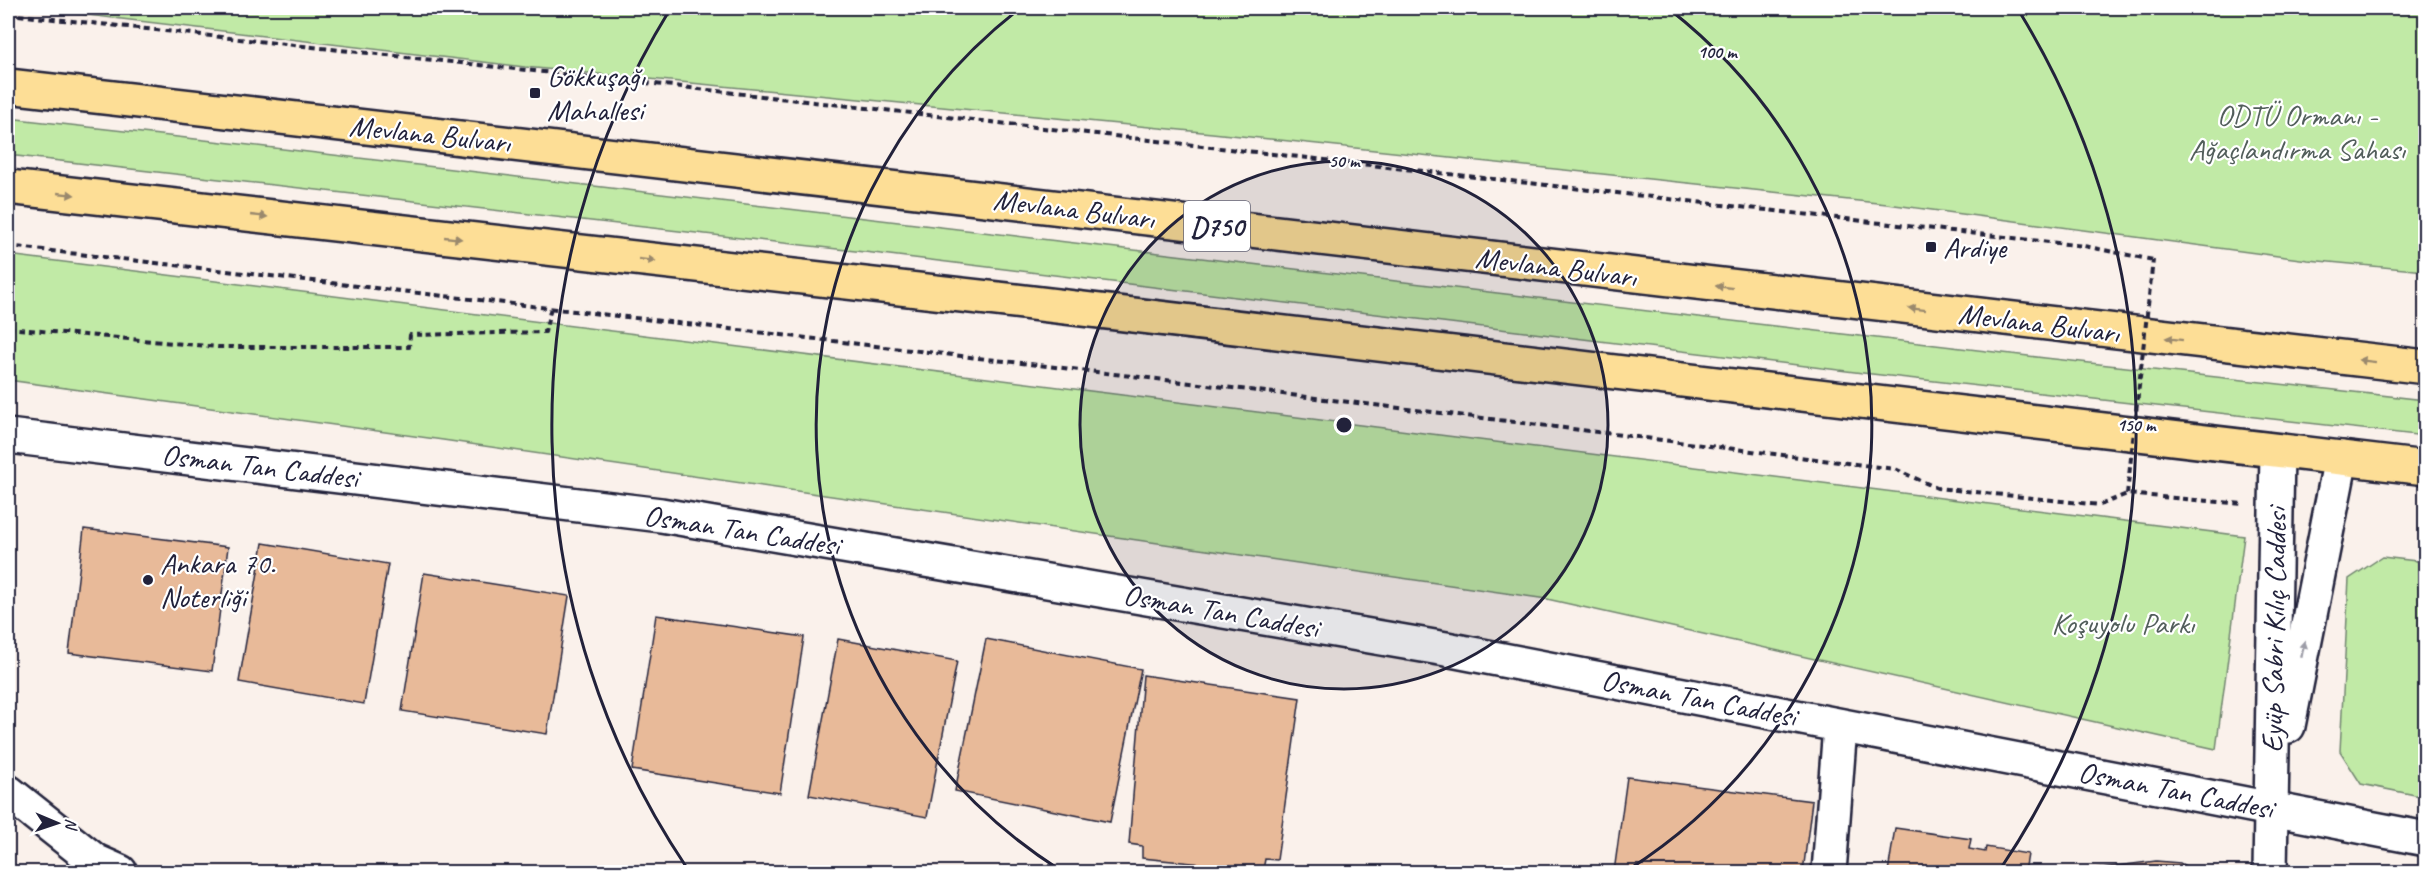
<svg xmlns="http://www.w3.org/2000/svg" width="2433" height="880" font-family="Caveat,sans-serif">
<rect width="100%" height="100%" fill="#faf1eb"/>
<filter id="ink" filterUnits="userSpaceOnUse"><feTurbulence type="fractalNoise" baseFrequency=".0167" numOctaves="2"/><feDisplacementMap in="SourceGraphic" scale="12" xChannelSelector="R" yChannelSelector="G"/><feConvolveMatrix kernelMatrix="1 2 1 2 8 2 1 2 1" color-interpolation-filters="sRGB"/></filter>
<g filter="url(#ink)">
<g fill="#c1eaa6" stroke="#728670" stroke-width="1.5">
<path d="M 29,8 L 2425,8 L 2425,271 L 2308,260 L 1887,204 L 1212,133 L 525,67 Z"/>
<path d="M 8,118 L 249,145 L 2045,358 L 2425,400 L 2425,436 L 1863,373 L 873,253 L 8,155 Z"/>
<path d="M 8,255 L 2244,536 L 2216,749 L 1547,599 L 443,440 L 8,380 Z"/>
<path d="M 2382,557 L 2425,562 L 2425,797 L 2361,784 L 2340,751 L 2349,579 Z"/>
</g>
<g fill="#e8ba99" stroke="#22223b" stroke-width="1.5">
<path d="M 84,529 L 228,547 L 212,671 L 69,653 Z"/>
<path d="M 263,543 L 388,564 L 364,704 L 239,682 Z"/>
<path d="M 424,573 L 569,596 L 547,734 L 402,711 Z"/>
<path d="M 656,615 L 804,637 L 780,793 L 632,770 Z"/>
<path d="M 838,639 L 957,661 L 927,817 L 809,795 Z"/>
<path d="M 986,639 L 1141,669 L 1110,822 L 955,791 Z"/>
<path d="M 1143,675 L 1300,698 L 1277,860 L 1265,859 L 1263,870 L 1142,858 L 1142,846 L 1129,844 Z"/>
<path d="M 1627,777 L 1812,801 L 1803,872 L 1614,872 Z"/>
<path d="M 1895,828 L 1971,839 L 1969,849 L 1985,852 L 1986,847 L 2028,854 L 2025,872 L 1888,872 Z"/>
<path d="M 2156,861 L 2180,863 L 2196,872 L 2071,872 Z"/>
</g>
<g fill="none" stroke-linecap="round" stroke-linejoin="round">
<defs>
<g id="street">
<path d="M 8,792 L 95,861 L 120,872"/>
<path d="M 1829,872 L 1840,726"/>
</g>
<g id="secondary">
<path d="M 8,436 L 661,515 L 1446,649 L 2426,839"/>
<path d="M 2288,726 L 2341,458"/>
<path d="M 2270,872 L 2277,451"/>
</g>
<g id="highway">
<path d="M 8,86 C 814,177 1619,275 2426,367"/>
<path d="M 8,187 L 1015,301 L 2426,468"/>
</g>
</defs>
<use href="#street" stroke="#22223b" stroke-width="38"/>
<use href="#secondary" stroke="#22223b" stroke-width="38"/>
<use href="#highway" stroke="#22223b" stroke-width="38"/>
<g stroke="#22223b" stroke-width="4" stroke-dasharray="6 4.5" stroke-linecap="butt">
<path d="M 8,14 L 673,86 L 2084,246 L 2153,260"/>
<path d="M 8,246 C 637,318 1267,390 1895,469 L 1937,488 L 2100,505 L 2127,494 L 2243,504"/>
<path d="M 8,328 L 218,347 L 409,347 L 410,335 L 545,332 L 551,307"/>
</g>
<use href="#street" stroke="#fff" stroke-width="33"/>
<use href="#secondary" stroke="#fff" stroke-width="33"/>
<use href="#highway" stroke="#fdde96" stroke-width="33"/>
<path stroke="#22223b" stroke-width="4" stroke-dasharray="6 4.5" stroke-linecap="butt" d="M 2127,494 L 2153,260"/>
</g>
<defs><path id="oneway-solid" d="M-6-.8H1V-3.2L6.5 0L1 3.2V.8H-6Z" transform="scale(1.5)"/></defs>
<g fill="#9a896d">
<use href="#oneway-solid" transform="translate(66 194) rotate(6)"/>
<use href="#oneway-solid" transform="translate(259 216) rotate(6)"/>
<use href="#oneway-solid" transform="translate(453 238) rotate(6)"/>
<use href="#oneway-solid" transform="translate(647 260) rotate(6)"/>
<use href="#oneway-solid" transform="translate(1724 287) rotate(-173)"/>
<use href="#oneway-solid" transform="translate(1917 309) rotate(-173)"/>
<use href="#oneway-solid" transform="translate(2174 339) rotate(-173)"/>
<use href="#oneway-solid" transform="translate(2367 361) rotate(-173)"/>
</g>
<use fill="#9c9ca7" href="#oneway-solid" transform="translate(2303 649) rotate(-79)"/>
</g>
<circle cx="1344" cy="425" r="264" fill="#22223b" fill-opacity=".12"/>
<g fill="none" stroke="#22223b" stroke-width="3">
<circle cx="1344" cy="425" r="264"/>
<path d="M1060 870A528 528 0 0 1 1019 9M1669 9A528 528 0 0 1 1628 870"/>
<path d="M687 868A792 792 0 0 1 669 11M2019 11A792 792 0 0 1 2001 868"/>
</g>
<g fill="#22223b" stroke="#fff" stroke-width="2">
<rect x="529" y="87" width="12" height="12" rx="3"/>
<rect x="1925" y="241" width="12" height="12" rx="3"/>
<circle cx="148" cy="580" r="6"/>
</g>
<g text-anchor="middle" stroke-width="4.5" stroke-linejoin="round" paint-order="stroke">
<rect fill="#fff" stroke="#646476" stroke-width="1.5" x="1184" y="201" width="66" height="50" rx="4.5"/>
<g font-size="28" font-weight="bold" fill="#22223b">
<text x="1217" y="236">D750</text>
</g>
<g font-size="30" fill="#22223b" stroke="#fff" text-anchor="start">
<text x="547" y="86">Gökkuşağı<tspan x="547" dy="34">Mahallesi</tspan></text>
<text x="1943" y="257">Ardiye</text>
<text x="160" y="573">Ankara 70.<tspan x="160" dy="34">Noterliği</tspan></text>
</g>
<g font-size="30" fill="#525e5b" stroke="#fff">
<text x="2297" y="125">ODTÜ Ormanı -<tspan x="2297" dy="34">Ağaçlandırma Sahası</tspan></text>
<text x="2123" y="633">Koşuyolu Parkı</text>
</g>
<g font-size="30" fill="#22223b" stroke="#fff">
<text transform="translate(430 134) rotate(6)" y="10">Mevlana Bulvarı</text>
<text transform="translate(1074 209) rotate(7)" y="10">Mevlana Bulvarı</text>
<text transform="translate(1556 267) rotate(7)" y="10">Mevlana Bulvarı</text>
<text transform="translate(2039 323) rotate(7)" y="10">Mevlana Bulvarı</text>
<text transform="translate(260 466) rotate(7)" y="10">Osman Tan Caddesi</text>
<text transform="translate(742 530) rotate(9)" y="10">Osman Tan Caddesi</text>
<text transform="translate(1221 611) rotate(10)" y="10">Osman Tan Caddesi</text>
<text transform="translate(2274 630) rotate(-89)" y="10">Eyüp Sabri Kılıç Caddesi</text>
<text transform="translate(1699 698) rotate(11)" y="10">Osman Tan Caddesi</text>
<text transform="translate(2176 790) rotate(11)" y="10">Osman Tan Caddesi</text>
</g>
</g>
<circle cx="1344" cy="425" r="9" fill="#22223b" stroke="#fff" stroke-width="3"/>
<g font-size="18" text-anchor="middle" font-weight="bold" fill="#22223b" stroke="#fff" stroke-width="4.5" stroke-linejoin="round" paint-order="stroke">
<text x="1717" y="58">100 m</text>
<text x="1344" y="167">50 m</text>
<text x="2136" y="431">150 m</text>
</g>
<rect width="2433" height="880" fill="none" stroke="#fff" stroke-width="30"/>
<rect x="15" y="15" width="2403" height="850" fill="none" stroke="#22223b" stroke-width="2" filter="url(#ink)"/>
<g transform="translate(57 823) rotate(92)" stroke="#ffffff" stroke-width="4.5" paint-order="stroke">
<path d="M0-4.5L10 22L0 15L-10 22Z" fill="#22223b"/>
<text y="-9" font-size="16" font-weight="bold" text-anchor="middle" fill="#22223b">N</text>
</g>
</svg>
